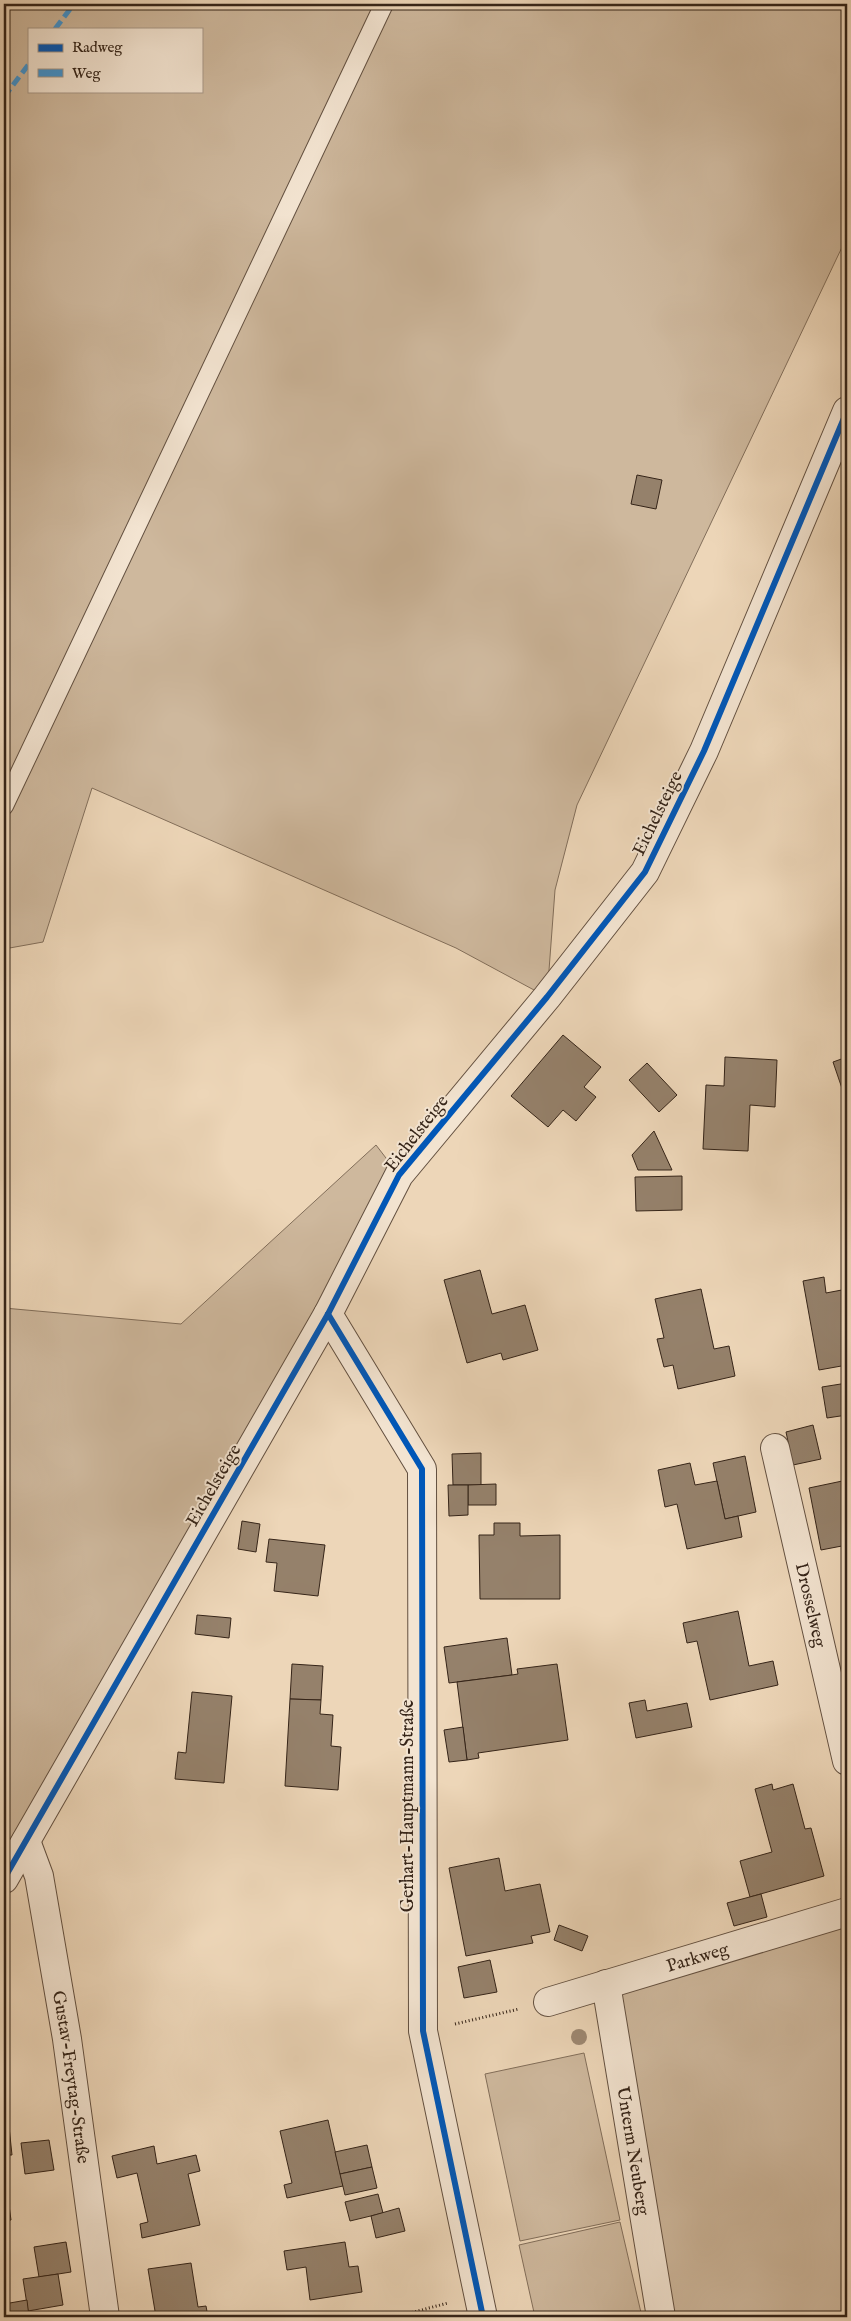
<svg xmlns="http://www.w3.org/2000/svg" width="851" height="2321" font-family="'IM FELL English',serif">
<rect width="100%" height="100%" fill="#edd6b8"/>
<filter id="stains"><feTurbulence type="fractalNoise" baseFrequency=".004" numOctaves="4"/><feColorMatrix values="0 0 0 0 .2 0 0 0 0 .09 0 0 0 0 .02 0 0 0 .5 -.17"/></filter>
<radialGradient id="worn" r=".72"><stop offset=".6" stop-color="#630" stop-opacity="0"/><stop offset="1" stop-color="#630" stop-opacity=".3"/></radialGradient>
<g fill="#ceb89d" stroke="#826e5a" fill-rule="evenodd">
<path d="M 4,4 L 847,4 L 847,243 L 844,243 L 577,805 L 555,890 L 547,997 L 456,948 L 92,788 L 43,942 L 4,949 ZM 29,29 L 201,29 L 201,91 L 29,91 Z"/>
<path d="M 376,1145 L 399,1175 L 4,1876 L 4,1308 L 181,1324 Z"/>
<path d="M 847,1912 L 847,2317 L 661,2317 L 606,1984 Z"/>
<path d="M 584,2053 L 620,2220 L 520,2241 L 485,2074 Z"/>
<path d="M 620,2222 L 642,2317 L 535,2317 L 519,2245 Z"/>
</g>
<g fill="#95816b" stroke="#352418">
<path d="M 637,475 L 662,480 L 656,509 L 631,504 Z"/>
<path d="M 563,1035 L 601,1067 L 584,1087 L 596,1097 L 576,1121 L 563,1110 L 548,1127 L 511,1096 Z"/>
<path d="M 725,1057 L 777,1060 L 775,1107 L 750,1105 L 748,1151 L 703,1149 L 706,1085 L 724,1086 Z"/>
<path d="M 847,1057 L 847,1103 L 833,1062 Z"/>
<path d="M 647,1063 L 677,1095 L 659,1112 L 629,1080 Z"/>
<path d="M 654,1131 L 672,1170 L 638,1170 L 632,1155 Z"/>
<path d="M 682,1176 L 682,1210 L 636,1211 L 635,1177 Z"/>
<path d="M 480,1270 L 492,1314 L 525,1305 L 538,1350 L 503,1360 L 501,1353 L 467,1363 L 444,1280 Z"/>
<path d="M 824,1277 L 826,1293 L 847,1289 L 847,1365 L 819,1370 L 803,1281 Z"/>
<path d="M 701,1289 L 714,1349 L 729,1346 L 735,1376 L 678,1389 L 673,1365 L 664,1367 L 657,1339 L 664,1338 L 655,1299 Z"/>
<path d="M 847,1383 L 847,1415 L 827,1418 L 822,1387 Z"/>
<path d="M 813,1425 L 821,1459 L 793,1465 L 786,1432 Z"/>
<path d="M 481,1453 L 481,1485 L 453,1485 L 452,1454 Z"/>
<path d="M 745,1456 L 756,1512 L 725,1519 L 713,1463 Z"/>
<path d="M 690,1463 L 695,1485 L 717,1481 L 725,1519 L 738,1516 L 742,1537 L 687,1549 L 677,1504 L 665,1507 L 658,1470 Z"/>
<path d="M 847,1480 L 847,1545 L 821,1550 L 809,1488 Z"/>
<path d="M 496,1484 L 496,1505 L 468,1505 L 468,1485 Z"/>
<path d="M 448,1485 L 468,1485 L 468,1515 L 449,1516 Z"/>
<path d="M 242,1521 L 260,1524 L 256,1552 L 238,1549 Z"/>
<path d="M 494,1523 L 520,1523 L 520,1536 L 560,1535 L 560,1599 L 480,1599 L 479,1535 L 494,1535 Z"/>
<path d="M 269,1539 L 325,1545 L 318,1596 L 274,1591 L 277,1563 L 266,1562 Z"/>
<path d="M 738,1611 L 749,1666 L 773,1661 L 778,1685 L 710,1700 L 697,1641 L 687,1643 L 683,1623 Z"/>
<path d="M 197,1615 L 231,1618 L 229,1638 L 195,1634 Z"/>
<path d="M 507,1638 L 512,1675 L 449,1683 L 444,1647 Z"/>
<path d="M 292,1664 L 323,1666 L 321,1700 L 290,1699 Z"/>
<path d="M 557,1664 L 568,1740 L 478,1753 L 479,1758 L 467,1760 L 457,1682 L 512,1675 L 518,1674 L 517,1669 Z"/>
<path d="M 192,1692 L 232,1696 L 224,1783 L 175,1779 L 178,1752 L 186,1753 Z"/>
<path d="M 290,1699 L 321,1700 L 320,1714 L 333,1715 L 331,1746 L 341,1747 L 338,1790 L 285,1786 Z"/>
<path d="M 645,1700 L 647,1711 L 687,1703 L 692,1727 L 636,1738 L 629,1703 Z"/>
<path d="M 463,1727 L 467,1760 L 449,1762 L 444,1730 Z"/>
<path d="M 772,1784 L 773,1790 L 793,1784 L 805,1829 L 811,1828 L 824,1876 L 750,1897 L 740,1861 L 772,1852 L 755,1789 Z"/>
<path d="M 499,1858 L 505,1891 L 540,1884 L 550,1932 L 531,1936 L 533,1943 L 466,1956 L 449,1868 Z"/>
<path d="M 761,1894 L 767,1917 L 734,1926 L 727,1903 Z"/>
<path d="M 559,1925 L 588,1936 L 582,1951 L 554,1940 Z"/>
<path d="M 490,1960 L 497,1992 L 464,1998 L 458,1967 Z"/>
<path d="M 4,2105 L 5,2118 L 8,2117 L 12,2155 L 4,2155 Z"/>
<path d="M 328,2120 L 343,2186 L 287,2198 L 284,2185 L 292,2183 L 280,2131 Z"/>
<path d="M 49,2140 L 54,2170 L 25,2174 L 21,2143 Z"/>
<path d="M 367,2145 L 372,2167 L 340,2174 L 335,2152 Z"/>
<path d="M 154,2146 L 157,2164 L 196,2155 L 200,2171 L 188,2174 L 200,2225 L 142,2238 L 140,2224 L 148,2222 L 137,2173 L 117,2178 L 112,2156 Z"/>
<path d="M 372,2167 L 377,2188 L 345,2195 L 340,2174 Z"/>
<path d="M 4,2191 L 7,2191 L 11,2220 L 4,2221 Z"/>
<path d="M 378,2194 L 383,2213 L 350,2221 L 345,2202 Z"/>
<path d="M 399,2208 L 405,2231 L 376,2238 L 371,2216 Z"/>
<path d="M 4,2232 L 8,2265 L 4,2266 Z"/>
<path d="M 66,2242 L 71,2272 L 39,2277 L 34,2247 Z"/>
<path d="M 345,2242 L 349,2267 L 358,2266 L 362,2292 L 310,2300 L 306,2267 L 287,2270 L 284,2251 Z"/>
<path d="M 191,2263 L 198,2307 L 206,2306 L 208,2317 L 156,2317 L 148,2269 Z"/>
<path d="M 58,2274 L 63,2305 L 28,2311 L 23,2279 Z"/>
<path d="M 27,2300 L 29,2317 L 4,2317 L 4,2304 Z"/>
</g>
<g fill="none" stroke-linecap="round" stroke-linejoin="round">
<defs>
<path id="service" d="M 4,806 L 384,4"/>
<g id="minor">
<path d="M 328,1314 L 422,1469 L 423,2031 L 483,2317"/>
<path id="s1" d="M 775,1448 L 847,1761"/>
<path id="s2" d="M 26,1841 L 39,1876 L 67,2039 L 105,2317"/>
<path d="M 4,1879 L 328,1314 L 399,1175 L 547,997 L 645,872 L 704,751 L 847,411"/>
<path id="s3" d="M 606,1984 L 661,2317"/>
<path id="s4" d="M 548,2002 L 847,1912"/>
</g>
</defs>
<use href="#service" stroke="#635040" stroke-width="20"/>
<use href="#minor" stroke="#635040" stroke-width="30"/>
<g stroke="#352418" stroke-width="3" stroke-dasharray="1 2.5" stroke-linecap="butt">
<path d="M 455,2024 L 519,2009"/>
<path d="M 395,2317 L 448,2303"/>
</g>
<use href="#service" stroke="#f3e4d1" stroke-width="18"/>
<use href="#minor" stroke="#f3e4d1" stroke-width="28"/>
<g stroke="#3e95d4" stroke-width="5" stroke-dasharray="10 5" stroke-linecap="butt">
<path d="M 55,29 L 74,4"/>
<path d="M 4,97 L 29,64"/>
</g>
<defs>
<g id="cycleway">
<path d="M 328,1314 L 422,1469 L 423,2031 L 483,2317"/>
<path d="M 4,1879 L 328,1314 L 399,1175 L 547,997 L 645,872 L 704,751 L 847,411"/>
</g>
</defs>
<use href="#cycleway" stroke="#f3e4d1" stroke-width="9"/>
<use href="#cycleway" stroke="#0057b8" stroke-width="6"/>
</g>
<circle fill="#9d8872" cx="579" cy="2037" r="8"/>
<g text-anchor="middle" stroke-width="4" stroke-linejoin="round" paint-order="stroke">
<g font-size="18" fill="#352418" stroke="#f3e4d1">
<text transform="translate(657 813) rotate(-64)" y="6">Eichelsteige</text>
<text transform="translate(416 1133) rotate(-52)" y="6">Eichelsteige</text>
<text transform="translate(213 1485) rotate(-60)" y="6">Eichelsteige</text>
<text dy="6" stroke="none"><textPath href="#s1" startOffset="161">Drosselweg</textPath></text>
<text transform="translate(407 1806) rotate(-90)" y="6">Gerhart-Hauptmann-Straße</text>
<text dy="6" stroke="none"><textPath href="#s4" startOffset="156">Parkweg</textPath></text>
<text dy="6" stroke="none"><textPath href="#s2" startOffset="241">Gustav-Freytag-Straße</textPath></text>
<text dy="6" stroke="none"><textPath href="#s3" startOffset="169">Unterm Neuberg</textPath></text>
</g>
</g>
<rect width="851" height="2321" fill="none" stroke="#edd6b8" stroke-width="20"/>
<rect x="5" y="5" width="841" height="2311" fill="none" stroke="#352418" stroke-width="2.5"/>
<rect x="10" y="10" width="831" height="2301" fill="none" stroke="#352418"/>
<rect x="28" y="28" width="175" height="65" fill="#f3e4d1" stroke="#a79787"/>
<rect x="38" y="44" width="25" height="8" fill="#0057b8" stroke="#a79787"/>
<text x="72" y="52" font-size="15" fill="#352418">Radweg</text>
<rect x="38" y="69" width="25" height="8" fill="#3e95d4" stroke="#a79787"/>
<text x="72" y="78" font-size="15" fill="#352418">Weg</text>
<rect width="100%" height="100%" filter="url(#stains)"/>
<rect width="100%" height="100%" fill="url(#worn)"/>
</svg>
